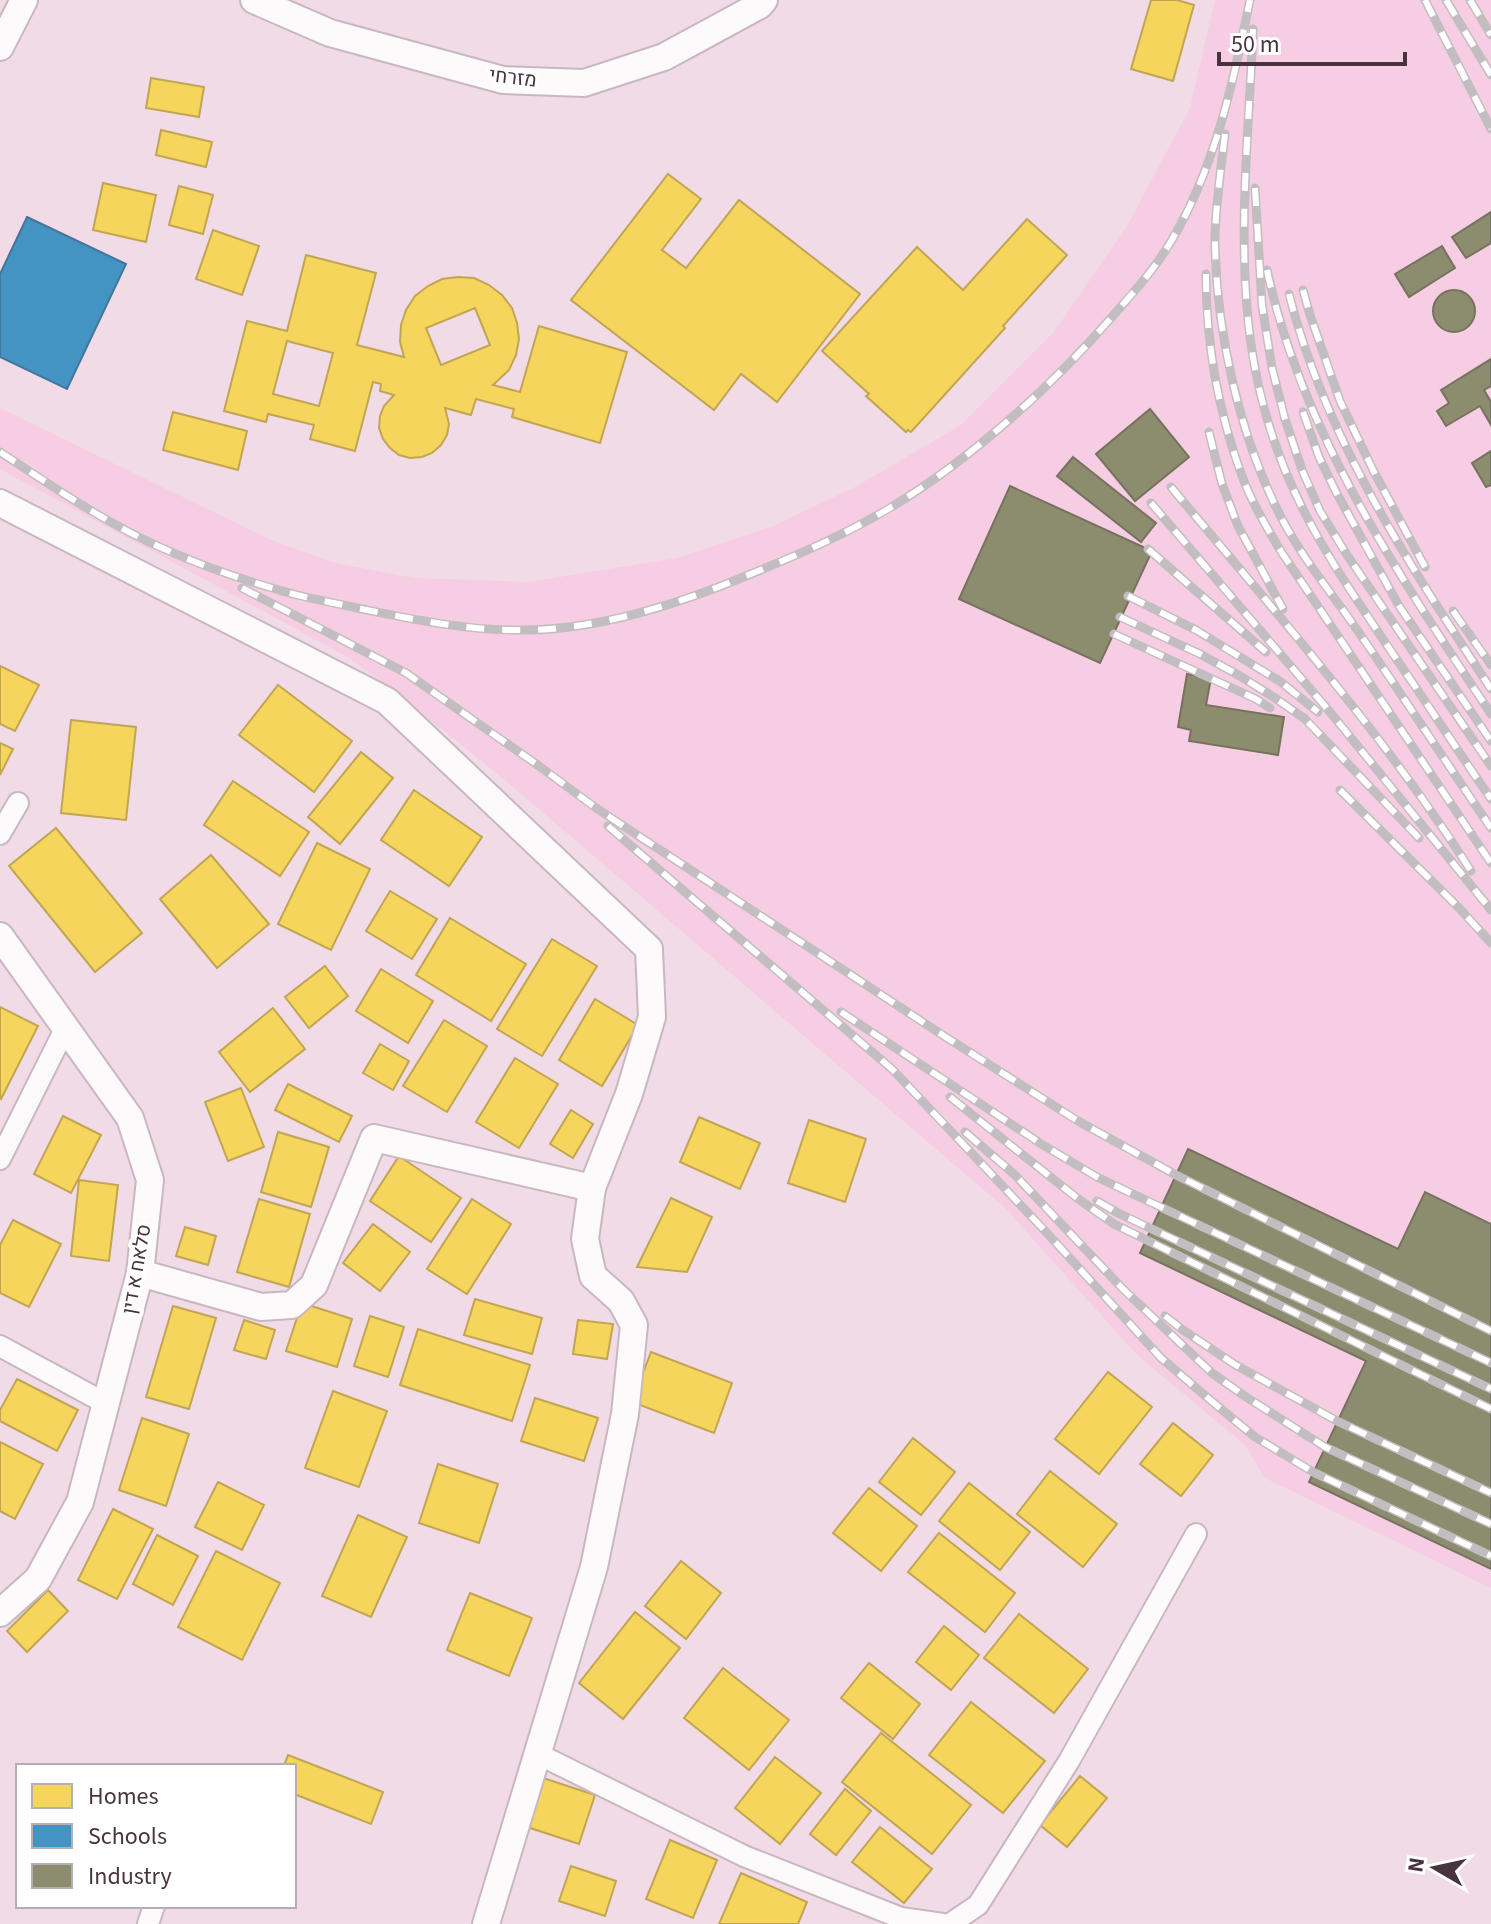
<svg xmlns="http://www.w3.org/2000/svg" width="1491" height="1924" font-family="'Source Sans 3',Heebo,sans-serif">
<rect width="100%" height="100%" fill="#f1dbe6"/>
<path fill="#f6cde3" d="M 1215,0 L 1491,0 L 1491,1588 L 1265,1478 L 1245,1445 L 1137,1355 L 1005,1208 L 500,776 L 394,691 L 348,657 L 0,469 L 0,408 L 271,540 L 335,563 L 414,578 L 529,582 L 677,558 L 771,527 L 857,486 L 961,425 L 1054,332 L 1127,226 L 1190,108 Z"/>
<g fill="#f6d55c" stroke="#c2a553" stroke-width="2" fill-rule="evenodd">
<path d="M 1151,0 L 1177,0 L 1194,5 L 1173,81 L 1131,69 Z"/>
<path d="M 151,78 L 204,87 L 199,117 L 146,108 Z"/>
<path d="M 161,130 L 212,142 L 206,167 L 156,155 Z"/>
<path d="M 668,174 L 701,199 L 662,250 L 686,268 L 739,200 L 860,294 L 777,402 L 741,374 L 714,410 L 571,300 Z"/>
<path d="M 103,183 L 156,195 L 146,242 L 93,230 Z"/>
<path d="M 179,186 L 213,195 L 203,234 L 169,225 Z"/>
<path d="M 1027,219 L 1067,255 L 1003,326 L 1005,328 L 911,432 L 908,430 L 906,432 L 866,396 L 869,394 L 822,351 L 917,247 L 963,290 Z"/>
<path d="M 213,230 L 259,246 L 242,295 L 196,279 Z"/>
<path d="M 306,255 L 376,273 L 357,345 L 404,357 L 400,342 L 401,325 L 406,310 L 415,296 L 428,286 L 442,279 L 458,277 L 474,278 L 489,285 L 502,295 L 512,308 L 517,323 L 519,339 L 516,355 L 509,370 L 493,385 L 520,392 L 539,326 L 627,352 L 600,443 L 512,417 L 514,409 L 476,399 L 471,415 L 445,408 L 449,424 L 447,435 L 441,445 L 432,453 L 422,457 L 410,458 L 399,455 L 390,448 L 383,439 L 379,428 L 380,416 L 384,406 L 394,395 L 380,391 L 381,384 L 373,382 L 355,451 L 310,439 L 314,425 L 268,414 L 266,422 L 224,411 L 247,321 L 287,331 ZM 475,308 L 490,345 L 441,365 L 426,328 ZM 287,341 L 333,353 L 319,406 L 273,394 Z"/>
<path d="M 173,412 L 247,431 L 238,470 L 163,450 Z"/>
<path d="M 0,666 L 39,685 L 15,731 L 0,724 Z"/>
<path d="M 278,685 L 352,741 L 314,792 L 239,735 Z"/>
<path d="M 71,720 L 136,727 L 126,820 L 61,813 Z"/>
<path d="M 0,743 L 13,749 L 0,775 Z"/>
<path d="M 361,752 L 393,778 L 340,844 L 308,817 Z"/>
<path d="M 233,781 L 309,832 L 280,876 L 204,825 Z"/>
<path d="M 414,790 L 482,837 L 449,886 L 381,840 Z"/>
<path d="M 56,828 L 142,933 L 95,972 L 9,866 Z"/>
<path d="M 317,843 L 370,869 L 331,950 L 278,924 Z"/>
<path d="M 211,855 L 269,924 L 217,968 L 160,899 Z"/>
<path d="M 390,891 L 437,919 L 412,959 L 366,931 Z"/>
<path d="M 450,918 L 526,964 L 491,1021 L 416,975 Z"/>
<path d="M 552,939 L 597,966 L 542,1056 L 497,1029 Z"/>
<path d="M 325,966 L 348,996 L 309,1028 L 285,997 Z"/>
<path d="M 381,969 L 433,1001 L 408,1043 L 356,1011 Z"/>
<path d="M 595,999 L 638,1025 L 602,1086 L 559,1060 Z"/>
<path d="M 0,1007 L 38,1026 L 1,1099 L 0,1098 Z"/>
<path d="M 273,1008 L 305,1049 L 250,1092 L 219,1052 Z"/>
<path d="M 444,1020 L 487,1046 L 447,1112 L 403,1086 Z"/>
<path d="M 380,1044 L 409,1061 L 393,1090 L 363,1073 Z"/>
<path d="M 515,1058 L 558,1084 L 519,1148 L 476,1122 Z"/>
<path d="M 288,1084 L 352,1116 L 339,1142 L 275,1110 Z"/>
<path d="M 241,1088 L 264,1147 L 228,1161 L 205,1102 Z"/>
<path d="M 571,1110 L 593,1124 L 573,1158 L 550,1144 Z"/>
<path d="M 63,1116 L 101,1135 L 71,1193 L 34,1174 Z"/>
<path d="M 699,1117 L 760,1143 L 740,1189 L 680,1162 Z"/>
<path d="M 809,1120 L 866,1139 L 845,1202 L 788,1183 Z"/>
<path d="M 278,1132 L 329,1147 L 311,1207 L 261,1192 Z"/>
<path d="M 399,1156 L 461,1198 L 431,1242 L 370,1201 Z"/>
<path d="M 79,1180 L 118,1185 L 109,1261 L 71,1256 Z"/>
<path d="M 671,1198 L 712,1217 L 687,1272 L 637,1267 Z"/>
<path d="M 259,1199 L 310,1214 L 289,1287 L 237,1272 Z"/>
<path d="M 472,1199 L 511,1224 L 467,1294 L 427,1269 Z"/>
<path d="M 13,1220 L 61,1244 L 29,1307 L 0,1293 L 0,1245 Z"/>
<path d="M 373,1224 L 410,1252 L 380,1291 L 343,1263 Z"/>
<path d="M 185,1227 L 216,1236 L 208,1265 L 176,1256 Z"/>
<path d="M 475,1299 L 542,1318 L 532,1354 L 464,1335 Z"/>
<path d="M 302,1303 L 352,1319 L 337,1367 L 286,1351 Z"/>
<path d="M 173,1306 L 216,1318 L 189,1409 L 146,1397 Z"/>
<path d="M 370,1316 L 404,1327 L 388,1377 L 354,1366 Z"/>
<path d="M 244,1320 L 275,1330 L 266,1359 L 234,1350 Z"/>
<path d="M 578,1320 L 613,1324 L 607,1359 L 573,1354 Z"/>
<path d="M 418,1329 L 530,1365 L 512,1421 L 400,1385 Z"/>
<path d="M 651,1352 L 732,1383 L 714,1433 L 632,1402 Z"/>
<path d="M 1108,1372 L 1152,1407 L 1099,1474 L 1055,1439 Z"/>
<path d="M 17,1379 L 78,1410 L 57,1451 L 0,1421 L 0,1410 Z"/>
<path d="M 333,1391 L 387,1411 L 359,1487 L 305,1468 Z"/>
<path d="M 535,1398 L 598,1418 L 584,1461 L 521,1441 Z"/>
<path d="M 142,1418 L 189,1434 L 166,1506 L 119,1490 Z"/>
<path d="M 1173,1423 L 1213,1455 L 1181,1496 L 1140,1464 Z"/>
<path d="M 913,1438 L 955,1472 L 921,1515 L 879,1482 Z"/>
<path d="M 0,1442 L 43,1464 L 15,1519 L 0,1511 Z"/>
<path d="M 438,1464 L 498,1484 L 479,1543 L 419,1523 Z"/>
<path d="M 1050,1471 L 1117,1524 L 1083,1567 L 1017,1514 Z"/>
<path d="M 218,1482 L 264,1505 L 242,1550 L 195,1527 Z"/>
<path d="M 969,1483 L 1030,1532 L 1000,1570 L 939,1521 Z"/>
<path d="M 869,1488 L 917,1526 L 881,1571 L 833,1533 Z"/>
<path d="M 113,1509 L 153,1529 L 117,1599 L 78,1580 Z"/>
<path d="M 358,1515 L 407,1537 L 371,1617 L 322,1596 Z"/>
<path d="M 939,1533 L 1015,1593 L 985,1632 L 908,1572 Z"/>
<path d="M 157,1535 L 198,1556 L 173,1605 L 133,1584 Z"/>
<path d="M 216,1551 L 280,1583 L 242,1660 L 178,1627 Z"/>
<path d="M 681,1561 L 721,1593 L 686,1639 L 645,1606 Z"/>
<path d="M 48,1590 L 68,1611 L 27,1652 L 7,1631 Z"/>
<path d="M 470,1593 L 532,1618 L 509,1676 L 447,1650 Z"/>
<path d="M 635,1612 L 680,1648 L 623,1719 L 579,1683 Z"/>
<path d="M 1019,1614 L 1088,1669 L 1054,1713 L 984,1658 Z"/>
<path d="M 944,1626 L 979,1655 L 951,1690 L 916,1662 Z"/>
<path d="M 869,1663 L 920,1704 L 893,1739 L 841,1698 Z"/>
<path d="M 723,1668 L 789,1720 L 749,1770 L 684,1718 Z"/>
<path d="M 971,1702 L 1045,1761 L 1003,1813 L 929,1755 Z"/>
<path d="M 881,1733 L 971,1805 L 932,1854 L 842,1782 Z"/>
<path d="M 288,1755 L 383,1792 L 371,1824 L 294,1794 L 294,1766 L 284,1766 Z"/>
<path d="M 775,1757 L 821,1793 L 780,1844 L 735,1808 Z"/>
<path d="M 1080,1776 L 1107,1798 L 1067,1847 L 1040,1825 Z"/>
<path d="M 543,1778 L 595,1795 L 579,1844 L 527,1827 Z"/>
<path d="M 845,1789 L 871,1811 L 836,1855 L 810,1834 Z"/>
<path d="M 880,1827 L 932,1869 L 904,1903 L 852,1862 Z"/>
<path d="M 670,1840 L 717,1860 L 693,1918 L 646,1899 Z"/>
<path d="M 571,1866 L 616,1881 L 605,1916 L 559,1901 Z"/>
<path d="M 741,1873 L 807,1902 L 798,1924 L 719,1924 Z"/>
</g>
<path fill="#4393c3" stroke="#44769b" stroke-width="2" d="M 27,217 L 126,264 L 67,389 L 0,357 L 0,274 Z"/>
<g fill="#8c8c6e" stroke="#777260" stroke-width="2">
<path d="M 1491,212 L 1491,243 L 1466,258 L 1452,237 Z"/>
<path d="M 1442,246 L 1455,268 L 1409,297 L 1395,274 Z"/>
<circle cx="1454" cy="311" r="21"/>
<path d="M 1491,359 L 1491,386 L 1484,390 L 1491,402 L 1491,425 L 1480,406 L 1446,426 L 1437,411 L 1449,403 L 1441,390 Z"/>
<path d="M 1150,409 L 1189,457 L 1135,501 L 1096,454 Z"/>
<path d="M 1491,451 L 1491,485 L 1486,487 L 1472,463 Z"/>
<path d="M 1073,457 L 1156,523 L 1141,542 L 1057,476 Z"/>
<path d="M 1010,486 L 1152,551 L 1100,663 L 959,599 Z"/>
<path d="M 1187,674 L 1211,678 L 1206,705 L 1284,717 L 1278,755 L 1189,741 L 1191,730 L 1178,727 Z"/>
<path d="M 1188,1149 L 1398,1249 L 1425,1192 L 1491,1224 L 1491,1569 L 1309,1482 L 1366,1361 L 1140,1253 Z"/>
</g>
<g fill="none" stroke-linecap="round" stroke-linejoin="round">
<defs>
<g id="minor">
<path d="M 0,834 L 18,803"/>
<path d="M 0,1159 L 66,1027"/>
<path d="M 0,1346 L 105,1403"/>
<path d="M 538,1754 L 744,1856 L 901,1918 L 943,1924"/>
<path d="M 148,1924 L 154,1906"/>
<path d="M 950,1924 L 978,1905 L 1069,1761 L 1196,1534"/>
</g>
<g id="tertiary">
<path d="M 254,0 L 330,33 L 503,80 L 584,83 L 664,57 L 760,5 L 764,0"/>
<path d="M 0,47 L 24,0"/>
<path d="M 0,503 L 387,701 L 649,949 L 652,1017 L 629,1094 L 592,1188 L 585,1239 L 593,1276 L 621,1301 L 634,1325 L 625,1414 L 594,1567 L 486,1924"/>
<path d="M 0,936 L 130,1118 L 150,1180 L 140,1273 L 80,1502 L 38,1579 L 0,1613"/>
<path d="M 140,1273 L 261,1307 L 292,1305 L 314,1285 L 374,1138 L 592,1188"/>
</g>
</defs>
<use href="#minor" stroke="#c9b7c0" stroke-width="24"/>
<use href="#tertiary" stroke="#c9b7c0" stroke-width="30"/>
<use href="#minor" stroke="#fdfafb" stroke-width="20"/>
<use href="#tertiary" stroke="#fdfafb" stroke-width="26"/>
<defs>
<g id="rail">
<path d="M 1425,0 L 1491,129"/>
<path d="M 1446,0 L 1491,75"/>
<path d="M 1470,0 L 1491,35"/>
<path d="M 1253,29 C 1249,131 1237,235 1250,337 C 1258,399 1277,460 1306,515 C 1331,564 1363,609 1393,654 C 1426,702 1458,751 1491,799"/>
<path d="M 1225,134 C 1221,168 1216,202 1215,236 C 1215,327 1239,436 1281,517 C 1303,560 1335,597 1362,637 C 1406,701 1448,765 1491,828"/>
<path d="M 1255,188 L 1262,305 L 1272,368 L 1285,419 L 1302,470 L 1320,511 L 1347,555 L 1491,766"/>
<path d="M 1267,270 C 1302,434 1400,577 1491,714"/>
<path d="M 1206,274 C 1206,343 1218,411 1242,476 C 1252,503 1267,528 1282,553 L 1491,863"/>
<path d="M 1303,290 L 1310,315 L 1340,401 L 1374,472 L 1425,567"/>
<path d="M 1289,294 C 1326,440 1409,564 1491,689"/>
<path d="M 1303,412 L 1319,457 L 1336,492 L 1399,606 L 1491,741"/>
<path d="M 1209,432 L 1222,484 L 1238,526 L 1283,609"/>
<path d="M 0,452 C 49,484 98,518 151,543 C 192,562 236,578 279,590 C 305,598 331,602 357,608 C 412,619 467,631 524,630 C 595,630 675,605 741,578 C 793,557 845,535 893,506 C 972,458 1050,388 1111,318 C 1132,294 1154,270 1170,243 C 1215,169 1233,83 1250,0"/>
<path d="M 1171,487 C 1275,612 1384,734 1471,871"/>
<path d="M 1151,503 L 1330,712 L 1491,910"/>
<path d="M 1148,549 L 1266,652"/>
<path d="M 242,588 L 406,673 L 539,766 L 596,808 L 941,1034 L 1078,1121 L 1176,1175 L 1491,1331"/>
<path d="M 1128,596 L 1196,630 L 1281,682 L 1318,712"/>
<path d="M 1453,611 L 1491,665"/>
<path d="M 1120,617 L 1200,654 L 1240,676 L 1275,698 L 1305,719 L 1419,838"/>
<path d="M 1114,634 L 1256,699 L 1270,708"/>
<path d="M 1340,790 L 1460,909 L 1491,943"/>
<path d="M 608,826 L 892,1069 L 1047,1233 L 1161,1358 L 1215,1404 L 1255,1437 L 1313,1472 L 1491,1556"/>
<path d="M 841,1012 L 1043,1145 L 1097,1177 L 1491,1363"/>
<path d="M 950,1097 L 1077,1198 L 1114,1224 L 1491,1409"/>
<path d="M 965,1132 L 1014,1174 L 1123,1289 L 1212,1373 L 1243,1395 L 1325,1447 L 1491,1524"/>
<path d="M 1097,1201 L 1118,1213 L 1491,1389"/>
<path d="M 1165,1316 L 1183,1330 L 1234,1364 L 1337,1421 L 1491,1493"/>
</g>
</defs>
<use href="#rail" stroke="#c2bdc0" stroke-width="9"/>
<use href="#rail" stroke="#fff" stroke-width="6" stroke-dasharray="18" stroke-linecap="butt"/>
</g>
<g text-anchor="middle" stroke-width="8" stroke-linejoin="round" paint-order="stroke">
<g font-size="20" fill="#47343e" stroke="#fff">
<text transform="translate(513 77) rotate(7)" y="7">מזרחי</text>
<text transform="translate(136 1269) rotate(-80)" y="7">סלאח א דין</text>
</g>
</g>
<rect x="16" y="1764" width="280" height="144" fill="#ffffff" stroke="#b5aeb2" stroke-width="2"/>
<rect x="32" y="1784" width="40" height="24" fill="#f6d55c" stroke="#b5aeb2" stroke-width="2"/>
<text x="88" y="1804" font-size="24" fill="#47343e">Homes</text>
<rect x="32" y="1824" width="40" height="24" fill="#4393c3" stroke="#b5aeb2" stroke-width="2"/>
<text x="88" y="1844" font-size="24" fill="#47343e">Schools</text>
<rect x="32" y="1864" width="40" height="24" fill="#8c8c6e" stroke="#b5aeb2" stroke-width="2"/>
<text x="88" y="1884" font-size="24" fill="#47343e">Industry</text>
<g transform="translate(1435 1868) rotate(279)" stroke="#ffffff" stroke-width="6" paint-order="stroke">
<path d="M0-6L14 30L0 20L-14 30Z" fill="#47343e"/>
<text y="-12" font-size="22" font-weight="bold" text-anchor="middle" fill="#47343e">N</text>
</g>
<path d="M1219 52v12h186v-12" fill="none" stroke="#47343e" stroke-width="4"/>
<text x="1231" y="52" font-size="24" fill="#47343e" stroke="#ffffff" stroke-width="6" paint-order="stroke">50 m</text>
</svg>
